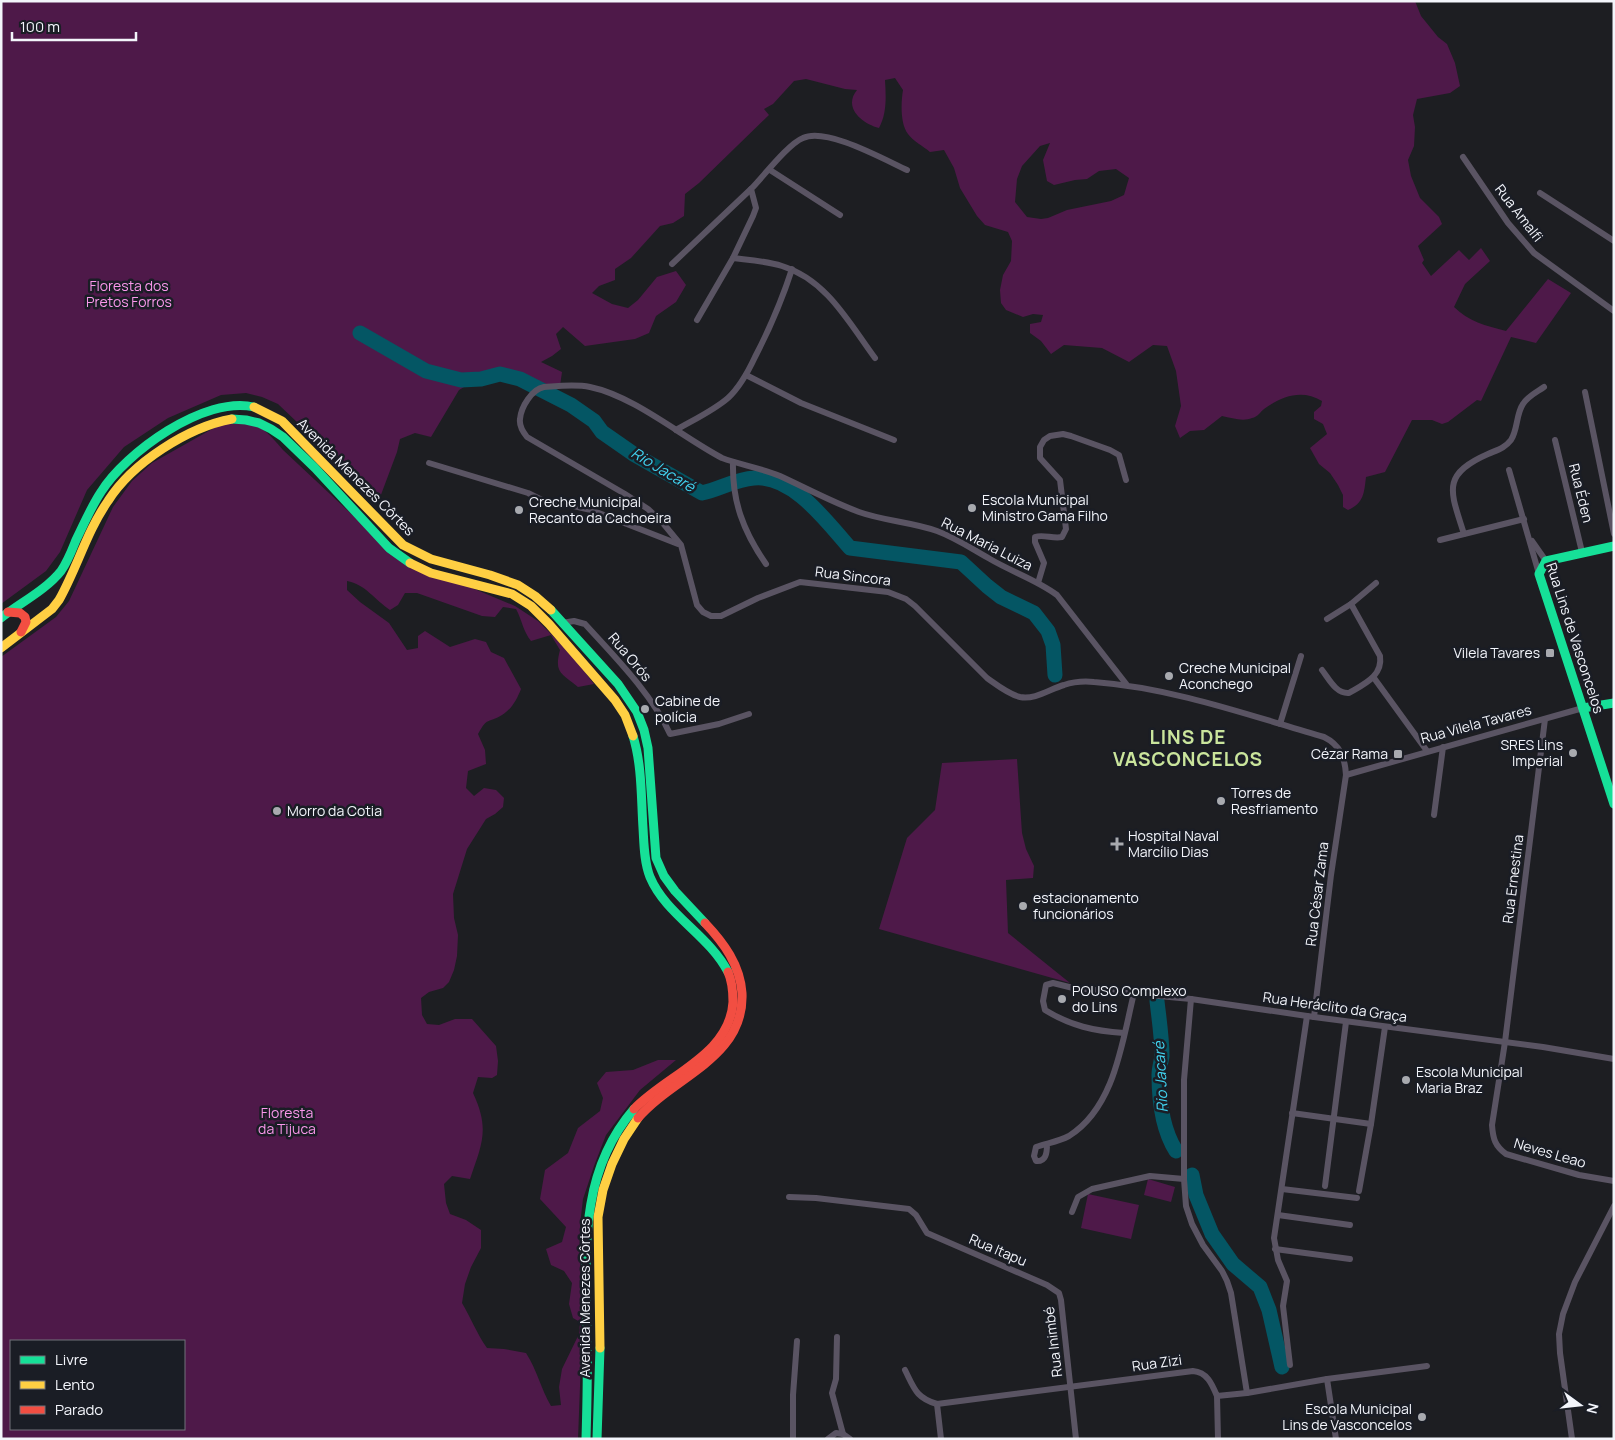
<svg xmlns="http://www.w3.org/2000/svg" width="1615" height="1440" font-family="Manrope,sans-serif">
<rect width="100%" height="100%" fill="#1d1e22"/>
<g fill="#4e1949" fill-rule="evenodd">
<path d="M 1,1 L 1415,1 L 1421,16 L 1438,37 L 1447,44 L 1455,63 L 1460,86 L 1450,93 L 1417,99 L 1413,115 L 1415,127 L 1414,146 L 1408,160 L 1411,176 L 1420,198 L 1439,217 L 1442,224 L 1418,246 L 1424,260 L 1422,263 L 1431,276 L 1459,250 L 1469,260 L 1481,248 L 1490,261 L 1465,284 L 1454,307 C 1468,321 1486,326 1506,331 L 1548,279 L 1571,293 L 1536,343 L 1511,337 L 1481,401 L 1477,400 L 1448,422 L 1442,424 L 1432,420 L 1412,420 L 1385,472 L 1366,477 C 1364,493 1364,503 1348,510 L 1343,507 L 1343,495 L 1338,485 L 1330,473 L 1319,464 L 1310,448 L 1327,434 L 1323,424 L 1314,419 L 1314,412 L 1321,406 L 1322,401 C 1302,389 1282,396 1264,409 C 1260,412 1258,417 1252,418 C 1243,422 1232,418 1222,416 L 1204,430 L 1190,431 L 1180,438 L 1175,426 L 1181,406 L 1176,371 L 1167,346 L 1153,345 L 1129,362 L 1102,348 L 1064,345 L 1051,354 L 1041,341 L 1030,333 L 1030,324 L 1041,322 L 1043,315 L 1033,314 L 1023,317 L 1006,310 L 1001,303 L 1000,290 L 1003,275 L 1011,261 L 1012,241 L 1008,232 L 985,225 L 977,216 L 960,188 L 954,168 L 944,150 L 930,152 C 923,146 913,141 908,134 C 900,124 901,102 903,90 L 895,78 L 885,80 C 886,97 887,113 879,128 C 861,123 843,107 857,90 L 845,89 L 806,79 L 794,81 L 773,104 L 764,109 L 769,115 L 699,183 L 685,194 L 684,216 L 673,223 L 660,226 L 631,258 L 615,269 L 615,280 L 599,286 L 592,293 L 612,304 L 628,308 L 638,300 L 657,277 L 676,271 L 686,285 L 676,302 L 656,316 L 649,333 L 635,339 L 585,346 L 563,327 L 556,334 L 561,349 L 552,356 L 541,362 L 562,372 L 560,386 L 543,385 L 528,387 L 501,373 L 479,378 L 459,390 L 431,437 L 415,433 L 400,439 L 397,452 L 379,500 L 278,404 L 262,397 L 246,393 L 221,395 L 168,418 L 124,447 L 87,490 L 60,552 L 46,571 L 1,604 ZM 1050,143 L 1043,160 L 1047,181 L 1054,185 L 1075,180 L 1087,179 L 1099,171 L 1116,169 L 1129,178 L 1124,195 L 1111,201 L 1067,210 L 1048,218 L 1041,219 L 1027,217 L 1015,202 L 1017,179 L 1022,166 L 1040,146 Z"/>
<path d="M 221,424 C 257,423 259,422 283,450 L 408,567 L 465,585 L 515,606 L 538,621 L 571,654 L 594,684 L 578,687 C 561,673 554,673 560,650 L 551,635 L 531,641 C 523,631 522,620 516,609 L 503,607 L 495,617 L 482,616 L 417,593 L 405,593 L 398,605 L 390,610 C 375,600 365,584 347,581 L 347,590 L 360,602 L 389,623 L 407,650 L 418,648 L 418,636 L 425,631 L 450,647 L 475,639 L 486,642 L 491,652 L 504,658 L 521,689 C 517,699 512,709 502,715 C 487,724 488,716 478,734 L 485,750 L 486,764 L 468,771 L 466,788 L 474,796 L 484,788 L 496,790 L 504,798 L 503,807 L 495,814 L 486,819 L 467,849 L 453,894 L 454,918 L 458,935 L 457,956 L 454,970 L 449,982 L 443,988 L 429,992 L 421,998 L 422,1015 L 427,1024 L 439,1025 L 455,1019 L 472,1019 L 496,1046 L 498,1061 L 497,1075 L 492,1078 L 478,1077 L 473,1093 C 490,1129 482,1144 470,1179 L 452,1176 L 444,1184 L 446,1203 L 450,1214 L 466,1220 L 481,1230 L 481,1248 L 471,1267 L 465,1284 L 462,1303 C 471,1318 477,1334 487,1348 L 504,1349 L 526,1353 C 537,1370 541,1389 551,1406 L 561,1405 L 559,1387 L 562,1369 L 579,1334 L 580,1322 L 573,1318 L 569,1304 L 572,1283 L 564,1271 L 551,1265 L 546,1249 L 562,1242 L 566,1227 L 540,1199 L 545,1170 L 568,1153 L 578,1128 L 600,1111 L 603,1098 L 597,1083 L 606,1072 L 633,1070 L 658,1060 L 676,1060 L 640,1090 L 606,1135 L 594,1166 L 583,1199 L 580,1225 L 581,1360 L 578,1439 L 1,1439 L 1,657 L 56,617 L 69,601 L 113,507 L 132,481 L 152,463 ZM 11,1341 L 184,1341 L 184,1429 L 11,1429 Z"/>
<path d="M 1017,759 L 1022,833 L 1026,849 L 1034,866 L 1033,878 L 1006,880 L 1008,933 L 1070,983 L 879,929 L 907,838 L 935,810 L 942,763 Z"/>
<path d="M 1148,1179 L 1175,1187 L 1171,1202 L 1144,1195 Z"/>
<path d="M 1088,1194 L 1139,1205 L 1131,1239 L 1081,1228 Z"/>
</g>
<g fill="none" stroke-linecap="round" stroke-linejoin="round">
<g stroke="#045664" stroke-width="15">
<path d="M 360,333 L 426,371 L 461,380 L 481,379 L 500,374 L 520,379 L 571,405 L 594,421 L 602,432 L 635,455 L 702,493 C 720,489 736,479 754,478 C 792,474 827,522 850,548 L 961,562 L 987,586 L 1001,597 L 1034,613 L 1048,631 L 1053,645 L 1055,675"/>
<path d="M 1157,1001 C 1159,1019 1162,1038 1162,1056 C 1161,1062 1159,1069 1159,1075 C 1159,1101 1162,1129 1176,1151"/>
<path d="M 1192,1175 L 1196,1195 L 1212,1234 L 1233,1264 L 1260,1287 L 1269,1310 L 1282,1367"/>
</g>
<g stroke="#5a5463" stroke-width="6">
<path d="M 1463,157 L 1508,223 L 1534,253 L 1614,311"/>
<path d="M 770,170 L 840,215"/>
<path d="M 1540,193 L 1614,241"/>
<path d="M 733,258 C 749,260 766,261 782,266 C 827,280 849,323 875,358"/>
<path d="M 672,264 L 751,189"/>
<path d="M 697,320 L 733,258 L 753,216 L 756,208 L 751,189 C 763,177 788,144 803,138 C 826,127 883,159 907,170"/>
<path d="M 746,375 L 801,403 L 894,440"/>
<path d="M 1585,392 L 1614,534"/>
<path d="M 676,430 C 693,420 713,411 728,398 C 740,387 748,372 755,357 C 770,328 782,300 792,269"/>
<path d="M 1555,440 L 1582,552"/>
<path d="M 733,462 C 732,501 743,531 766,564"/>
<path d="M 429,463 L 528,493 L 550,504 L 569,505 L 591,510 L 678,544"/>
<path d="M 1509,470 L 1539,574"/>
<path d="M 1464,534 C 1451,492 1440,475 1488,454 C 1497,450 1505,448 1511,440 C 1518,429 1516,414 1523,404 C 1528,396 1537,392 1544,387"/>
<path d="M 1440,540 L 1524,519"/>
<path d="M 1532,541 L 1546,561"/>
<path d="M 1038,583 L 1044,563 L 1035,542 L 1035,537 C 1043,534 1053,539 1062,537 L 1066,529 L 1060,480 L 1040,458 L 1040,447 L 1044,440 L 1050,436 L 1063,434 L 1071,436 L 1110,450 L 1119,455 L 1126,480"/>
<path d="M 1327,619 L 1351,604 L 1376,583"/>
<path d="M 562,623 L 574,621 L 585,624 C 614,656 652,694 670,734 L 719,724 L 749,714"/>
<path d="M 1322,670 C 1329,679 1336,694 1349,693 C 1364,684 1383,676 1380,656 L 1351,604"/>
<path d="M 1374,678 L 1427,751"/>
<path d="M 1127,685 L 1057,595 C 1037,580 1012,572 990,559 C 972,549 956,538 937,531 C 912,522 884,521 859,512 C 832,502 806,488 780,476 C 761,468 741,465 722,458 C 682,437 634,396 590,387 C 575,384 559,386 544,387 C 532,389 521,407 520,419 C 519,426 523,432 527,437 L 625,494 L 648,509 L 662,522 L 681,545 L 697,605 L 703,612 L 711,616 L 721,616 L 758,598 L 800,582 L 888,592 L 906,599 L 915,606 L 987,678 C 997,685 1008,694 1020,697 C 1035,700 1050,689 1064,685 C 1073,682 1084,681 1094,682 C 1173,688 1248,715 1324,737 C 1340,745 1345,757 1346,775 L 1331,875 L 1314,1017"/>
<path d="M 1545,719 L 1505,1042 L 1492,1125 C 1493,1139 1495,1146 1506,1154 L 1579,1175 L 1614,1181"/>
<path d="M 1280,724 L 1301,656"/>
<path d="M 1346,775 L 1583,708"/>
<path d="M 1434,815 L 1443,747"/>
<path d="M 1191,999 L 1184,1080 L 1184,1179 L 1186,1206 L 1192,1224 L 1203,1245 L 1222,1271 L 1227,1281 L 1231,1293 L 1247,1393"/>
<path d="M 1124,1033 C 1094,1031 1071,1026 1045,1010 L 1043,1001 L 1046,985 L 1053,983 L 1073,988 L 1191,999 L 1314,1017 L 1543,1047 L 1614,1059"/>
<path d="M 1292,1113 L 1371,1124"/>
<path d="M 1047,1144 C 1047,1153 1046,1162 1036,1161 L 1034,1156 L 1036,1147 C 1047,1143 1058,1142 1069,1136 C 1115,1107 1122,1042 1134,993"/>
<path d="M 1325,1186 L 1346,1022"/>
<path d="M 1282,1189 L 1357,1198"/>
<path d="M 1359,1191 L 1371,1124 L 1385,1027"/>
<path d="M 789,1197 L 816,1198 L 909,1209 L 916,1215 L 927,1233 L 1047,1285 L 1059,1293 L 1061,1300 L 1076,1439"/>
<path d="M 1072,1212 L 1078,1197 L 1092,1189 L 1150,1176 L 1184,1179"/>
<path d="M 1278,1215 L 1350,1225"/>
<path d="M 1275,1249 L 1350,1259"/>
<path d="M 837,1337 L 836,1379 L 832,1393 L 843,1434"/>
<path d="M 1290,1365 L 1283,1306 L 1287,1281 L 1278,1260 L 1274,1238 L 1307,1016"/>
<path d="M 905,1370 C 914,1388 916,1398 937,1404 L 1193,1371 C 1207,1372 1212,1384 1217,1396 L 1247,1393 L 1327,1379 L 1427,1366"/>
<path d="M 1327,1379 L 1336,1439"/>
<path d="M 1217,1396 L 1218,1439"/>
<path d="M 937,1404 L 941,1439"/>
<path d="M 793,1439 L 793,1395 L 797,1341"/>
<path d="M 828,1439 L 836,1433 L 843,1434 L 850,1439"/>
<path d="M 1572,1439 L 1560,1353 L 1559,1334 L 1563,1314 L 1575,1282 L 1614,1206"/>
</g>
<g stroke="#16e098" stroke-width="9">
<path d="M 232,419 L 246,420 L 259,423 L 271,429 L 283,437 L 315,468 L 389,548 L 410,563"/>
<path d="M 1614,546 L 1546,561 L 1539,574 L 1614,804"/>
<path d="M 551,610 L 618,684 L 637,712 L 644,730 L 648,748 L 656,858 L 664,876 L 675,891 L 705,923"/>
<path d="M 1,618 C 20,603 46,590 61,571 C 68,561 72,550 76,540 C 84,524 91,507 101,492 C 125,453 205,395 254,407"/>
<path d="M 1583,708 L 1614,703"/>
<path d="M 633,736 C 642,765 641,797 643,828 C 644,844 644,862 650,877 C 666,915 709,935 728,972"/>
<path d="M 586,1439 C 587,1404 588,1368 587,1333 C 586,1253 578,1174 634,1109"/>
<path d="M 597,1439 L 600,1348"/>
</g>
<g stroke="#ffcf43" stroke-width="9">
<path d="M 254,407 L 282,421 L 403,545 L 431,559 L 490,575 L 518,585 L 535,596 L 551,610"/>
<path d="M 410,563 L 431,573 L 512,594 L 531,606 L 549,624 L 615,700 L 625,715 L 633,736"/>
<path d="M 1,648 L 52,609 L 59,600 C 77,568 87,531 108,501 C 132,463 188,427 232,419"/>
<path d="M 600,1348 L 598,1217 L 603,1190 L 612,1164 L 624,1139 L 638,1118"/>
</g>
<g stroke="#f24e42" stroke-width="9">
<path d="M 8,612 L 20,613 L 25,617 L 26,622 L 21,632"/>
<path d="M 634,1109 C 666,1075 730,1055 733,1002 C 733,992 732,981 728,972"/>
<path d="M 638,1118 C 674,1076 745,1058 742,993 C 740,965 724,943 705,923"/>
</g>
</g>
<g fill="#a8aaaf" stroke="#1a1d25" stroke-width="2">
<circle cx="972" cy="508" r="5"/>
<circle cx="519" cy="510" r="5"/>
<rect x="1545" y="648" width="10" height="10" rx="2.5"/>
<circle cx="1169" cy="676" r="5"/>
<circle cx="645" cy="709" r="5"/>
<circle cx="1573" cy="753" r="5"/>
<rect x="1393" y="749" width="10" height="10" rx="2.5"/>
<circle cx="1221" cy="801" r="5"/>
<circle cx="277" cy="811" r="5"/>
<path d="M1114.5 836.5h5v5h5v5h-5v5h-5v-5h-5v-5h5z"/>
<circle cx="1023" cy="906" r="5"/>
<circle cx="1062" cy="999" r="5"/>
<circle cx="1406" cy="1080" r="5"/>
<circle cx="1422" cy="1417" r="5"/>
</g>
<g text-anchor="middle" stroke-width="5" stroke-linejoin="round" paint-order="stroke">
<g font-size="14" fill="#f3f5fb" stroke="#1a1d25">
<text transform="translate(1519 213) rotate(52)" y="5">Rua Amalfi</text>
<text transform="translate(356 477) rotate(45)" y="5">Avenida Menezes Côrtes</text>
<text transform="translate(1581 493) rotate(76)" y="5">Rua Éden</text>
<text transform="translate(987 544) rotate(27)" y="5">Rua Maria Luiza</text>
<text transform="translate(853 576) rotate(7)" y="5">Rua Sincora</text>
<text transform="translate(1575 638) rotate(72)" y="5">Rua Lins de Vasconcelos</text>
<text transform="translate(630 657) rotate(50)" y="5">Rua Orós</text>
<text transform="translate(1476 724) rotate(-15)" y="5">Rua Vilela Tavares</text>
<text transform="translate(1513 879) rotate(-83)" y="5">Rua Ernestina</text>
<text transform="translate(1317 894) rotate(-83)" y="5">Rua César Zama</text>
<text transform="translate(1335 1007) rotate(8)" y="5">Rua Heráclito da Graça</text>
<text transform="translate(1550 1153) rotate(16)" y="5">Neves Leao</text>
<text transform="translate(998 1250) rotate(23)" y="5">Rua Itapu</text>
<text transform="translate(585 1298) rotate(-90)" y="5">Avenida Menezes Côrtes</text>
<text transform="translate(1053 1342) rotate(-97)" y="5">Rua Inimbé</text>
<text transform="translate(1157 1363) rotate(-8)" y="5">Rua Zizi</text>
</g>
<g font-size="14" fill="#fa97eb" stroke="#1a1d25">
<text x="129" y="291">Floresta dos<tspan x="129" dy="16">Pretos Forros</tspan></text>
<text x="287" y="1118">Floresta<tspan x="287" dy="16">da Tijuca</tspan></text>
</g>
<g font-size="14" fill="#f3f5fb" stroke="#1a1d25" text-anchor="start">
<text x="982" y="505">Escola Municipal<tspan x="982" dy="16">Ministro Gama Filho</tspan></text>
<text x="529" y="507">Creche Municipal<tspan x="529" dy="16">Recanto da Cachoeira</tspan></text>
<text x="1540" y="658" text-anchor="end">Vilela Tavares</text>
<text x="1179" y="673">Creche Municipal<tspan x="1179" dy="16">Aconchego</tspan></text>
<text x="655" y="706">Cabine de<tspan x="655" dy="16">polícia</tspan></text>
<text x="1563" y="750" text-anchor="end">SRES Lins<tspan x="1563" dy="16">Imperial</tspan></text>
<text x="1388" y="759" text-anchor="end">Cézar Rama</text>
<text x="1231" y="798">Torres de<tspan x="1231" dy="16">Resfriamento</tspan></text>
<text x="287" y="816">Morro da Cotia</text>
<text x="1128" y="841">Hospital Naval<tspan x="1128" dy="16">Marcílio Dias</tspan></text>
<text x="1033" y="903">estacionamento<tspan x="1033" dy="16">funcionários</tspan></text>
<text x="1072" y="996">POUSO Complexo<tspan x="1072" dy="16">do Lins</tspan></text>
<text x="1416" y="1077">Escola Municipal<tspan x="1416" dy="16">Maria Braz</tspan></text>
<text x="1412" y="1414" text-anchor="end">Escola Municipal<tspan x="1412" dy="16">Lins de Vasconcelos</tspan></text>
</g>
<g font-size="15" font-style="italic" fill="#41d3f0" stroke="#1a1d25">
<text transform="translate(663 470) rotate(31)" y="5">Rio Jacaré</text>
<text transform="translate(1161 1077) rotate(-93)" y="5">Rio Jacaré</text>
</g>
<g font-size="19" font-weight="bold" letter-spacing="1" fill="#cae59c" stroke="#1a1d25">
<text x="1188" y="744">LINS DE<tspan x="1188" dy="22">VASCONCELOS</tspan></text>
</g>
</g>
<rect width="1615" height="1440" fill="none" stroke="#f3f5fb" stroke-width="5"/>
<rect x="10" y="1340" width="175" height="90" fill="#1a1d25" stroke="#71737b"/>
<rect x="20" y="1356" width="25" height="8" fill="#16e098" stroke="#71737b"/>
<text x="55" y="1365" font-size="15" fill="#f3f5fb">Livre</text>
<rect x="20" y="1381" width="25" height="8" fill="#ffcf43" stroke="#71737b"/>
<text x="55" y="1390" font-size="15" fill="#f3f5fb">Lento</text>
<rect x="20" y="1406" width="25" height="8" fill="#f24e42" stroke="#71737b"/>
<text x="55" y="1415" font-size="15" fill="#f3f5fb">Parado</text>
<g transform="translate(1580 1405) rotate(105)" stroke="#1a1d25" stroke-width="4" paint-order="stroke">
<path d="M0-4L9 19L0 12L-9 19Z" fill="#f3f5fb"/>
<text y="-8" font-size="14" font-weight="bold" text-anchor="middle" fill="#f3f5fb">N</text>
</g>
<path d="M12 32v8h124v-8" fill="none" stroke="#f3f5fb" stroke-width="2.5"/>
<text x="20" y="32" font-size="15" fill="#f3f5fb" stroke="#1a1d25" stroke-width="4" paint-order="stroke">100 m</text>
</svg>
